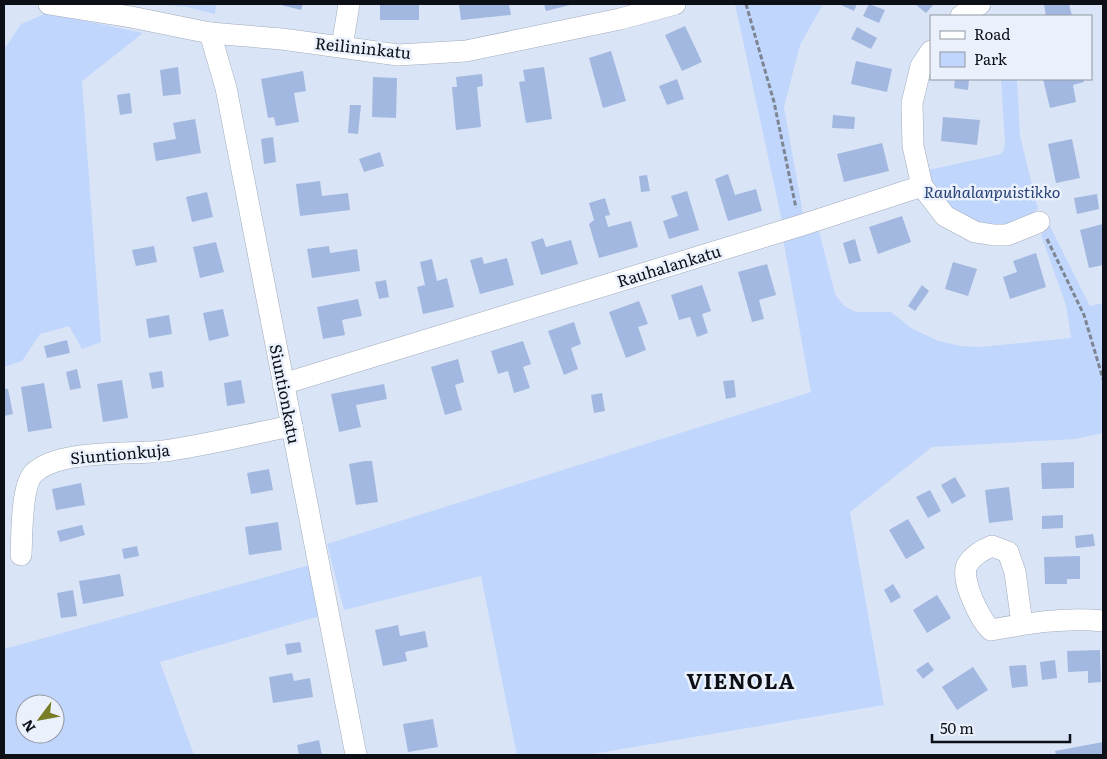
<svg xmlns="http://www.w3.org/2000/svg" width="1107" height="759" font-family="Literata,serif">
<rect width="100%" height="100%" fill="#d9e4f6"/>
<g fill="#c1d6fc" fill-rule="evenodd">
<path d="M 155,4 L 216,4 L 215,14 L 187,7 Z"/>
<path d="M 735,4 L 823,4 L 800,45 L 784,107 L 803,214 L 782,221 Z"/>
<path d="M 47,13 L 143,33 L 82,81 L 101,342 L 82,349 L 69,326 L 40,334 L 22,361 L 4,367 L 4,50 L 21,24 Z"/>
<path d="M 1001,79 L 1017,79 L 1020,136 L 1038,209 L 1019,222 L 992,228 L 954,213 L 941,199 L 924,171 L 1001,154 L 1004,150 L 1005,143 Z"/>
<path d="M 1050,226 L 1090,306 L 1103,303 L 1103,433 L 1075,439 L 932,447 L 850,512 L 884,705 L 586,755 L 517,755 L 481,576 L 344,610 L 327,544 L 811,392 L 783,239 L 818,227 L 835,294 L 844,306 L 856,312 L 891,312 L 911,328 L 938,341 L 961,346 L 980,347 L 1071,338 L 1066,305 L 1041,235 Z"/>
<path d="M 310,565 L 320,616 L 160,662 L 194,755 L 4,755 L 4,649 ZM 25,704 L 55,704 L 55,734 L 25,734 Z"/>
</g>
<g fill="#a2b8e0">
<path d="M 277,4 L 303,4 L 301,10 Z"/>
<rect x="380" y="4" width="39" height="16"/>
<path d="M 459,4 L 509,4 L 511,15 L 461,20 Z"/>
<path d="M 544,4 L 574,4 L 546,11 Z"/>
<path d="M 839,4 L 857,4 L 854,11 Z"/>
<path d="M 869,4 L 885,10 L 879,23 L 863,16 Z"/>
<path d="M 915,4 L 934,4 L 926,13 Z"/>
<path d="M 1044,4 L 1069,4 L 1072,16 L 1046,16 Z"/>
<path d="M 685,26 L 702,62 L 682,71 L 665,35 Z"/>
<path d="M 857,27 L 877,38 L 871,49 L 851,39 Z"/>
<path d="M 611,51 L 626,101 L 603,108 L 589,58 Z"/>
<path d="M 856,61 L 892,69 L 887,92 L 851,84 Z"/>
<path d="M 178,67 L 181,94 L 163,96 L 160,70 Z"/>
<path d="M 544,67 L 552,119 L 526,123 L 519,82 L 525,81 L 523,70 Z"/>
<path d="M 303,71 L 306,91 L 294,93 L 299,122 L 276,126 L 274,117 L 268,118 L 261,79 Z"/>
<path d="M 482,74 L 483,86 L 477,87 L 481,127 L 456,130 L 452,87 L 457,87 L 456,77 Z"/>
<path d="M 373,77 L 397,78 L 396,118 L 372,117 Z"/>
<path d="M 677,79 L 684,99 L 667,105 L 659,86 Z"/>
<path d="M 955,79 L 969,79 L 968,90 L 954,88 Z"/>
<path d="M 1043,79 L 1083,79 L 1084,82 L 1073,85 L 1076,102 L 1050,108 Z"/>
<path d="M 130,93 L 132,113 L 120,115 L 117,95 Z"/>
<path d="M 350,105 L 361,105 L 358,134 L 348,133 Z"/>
<path d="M 833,115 L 855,117 L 854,129 L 832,128 Z"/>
<path d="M 943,117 L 980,120 L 977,145 L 941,141 Z"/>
<path d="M 195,119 L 201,153 L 156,161 L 153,143 L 176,139 L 173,123 Z"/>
<path d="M 273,137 L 276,162 L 264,164 L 261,139 Z"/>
<path d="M 1072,139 L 1080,178 L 1056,183 L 1048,144 Z"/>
<path d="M 882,143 L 889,171 L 844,182 L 837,154 Z"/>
<path d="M 380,152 L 384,166 L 364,172 L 359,159 Z"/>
<path d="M 728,174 L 735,195 L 756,189 L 762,211 L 728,221 L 715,179 Z"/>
<path d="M 647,175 L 650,191 L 641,192 L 639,176 Z"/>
<path d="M 320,181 L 322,196 L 348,193 L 350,210 L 300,216 L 296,184 Z"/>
<path d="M 687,191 L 699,230 L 669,239 L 663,221 L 678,216 L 671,196 Z"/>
<path d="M 207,192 L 213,217 L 192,222 L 186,197 Z"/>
<path d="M 1097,194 L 1099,209 L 1077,214 L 1074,198 Z"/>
<path d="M 605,198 L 610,215 L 605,216 L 608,227 L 631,221 L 638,247 L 599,258 L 589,224 L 594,220 L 589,203 Z"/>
<path d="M 902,216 L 911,242 L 878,254 L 869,227 Z"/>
<path d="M 1103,224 L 1103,265 L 1089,268 L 1080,230 Z"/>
<path d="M 543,238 L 546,247 L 571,240 L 578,264 L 541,275 L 531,242 Z"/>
<path d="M 855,239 L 861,261 L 849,264 L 843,243 Z"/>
<path d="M 216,242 L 224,272 L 200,278 L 193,247 Z"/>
<path d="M 154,246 L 157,262 L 136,266 L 132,250 Z"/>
<path d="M 329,246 L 330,253 L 357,249 L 360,271 L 312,278 L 307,249 Z"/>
<path d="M 1036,253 L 1046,287 L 1010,299 L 1003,277 L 1017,272 L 1013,261 Z"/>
<path d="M 482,257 L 484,264 L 507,258 L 514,285 L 480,294 L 470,260 Z"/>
<path d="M 432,259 L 437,281 L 447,278 L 454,307 L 423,314 L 417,287 L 425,285 L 420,262 Z"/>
<path d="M 953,262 L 977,269 L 968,296 L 945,289 Z"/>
<path d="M 767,264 L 776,295 L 759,300 L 764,319 L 752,322 L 738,272 Z"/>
<path d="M 386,280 L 389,297 L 379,299 L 375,282 Z"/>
<path d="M 702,285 L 711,311 L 702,314 L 708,333 L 697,337 L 690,317 L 679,320 L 671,295 Z"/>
<path d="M 922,285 L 929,291 L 915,311 L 908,306 Z"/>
<path d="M 358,299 L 362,316 L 342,320 L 345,335 L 323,339 L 317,307 Z"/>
<path d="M 639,301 L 648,324 L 638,327 L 646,350 L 626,358 L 609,312 Z"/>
<path d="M 223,309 L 229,336 L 209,341 L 203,313 Z"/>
<path d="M 169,315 L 172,334 L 149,338 L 146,319 Z"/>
<path d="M 574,322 L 581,344 L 571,348 L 578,369 L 564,375 L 548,331 Z"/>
<path d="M 67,340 L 70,353 L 47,358 L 44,346 Z"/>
<path d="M 523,341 L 531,364 L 523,367 L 530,388 L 514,393 L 508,371 L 498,374 L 491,351 Z"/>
<path d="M 458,359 L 464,382 L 455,385 L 462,410 L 445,415 L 431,367 Z"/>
<path d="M 77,369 L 81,388 L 70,390 L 66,372 Z"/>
<path d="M 162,371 L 164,387 L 152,389 L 149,373 Z"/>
<path d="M 122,380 L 128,418 L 103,422 L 97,384 Z"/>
<path d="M 241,380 L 245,403 L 227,406 L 224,383 Z"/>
<path d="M 734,380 L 736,397 L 726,399 L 723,381 Z"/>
<path d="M 44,383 L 52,428 L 28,432 L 21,387 Z"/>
<path d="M 384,384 L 387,399 L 356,405 L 361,427 L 339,432 L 331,394 Z"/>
<path d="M 4,389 L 8,389 L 13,414 L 4,416 Z"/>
<path d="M 602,393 L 605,411 L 594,413 L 591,395 Z"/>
<path d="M 365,461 L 372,461 L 378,502 L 356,505 L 349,464 Z"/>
<path d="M 1074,462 L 1074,488 L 1042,489 L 1041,463 Z"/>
<path d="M 269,469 L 273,490 L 251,494 L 247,473 Z"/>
<path d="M 955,477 L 966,496 L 952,504 L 941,485 Z"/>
<path d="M 81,483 L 85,505 L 56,510 L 52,489 Z"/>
<path d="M 1009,487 L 1013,520 L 989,523 L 985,490 Z"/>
<path d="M 930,490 L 941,511 L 928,518 L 916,497 Z"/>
<path d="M 1063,515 L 1063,528 L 1042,529 L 1042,516 Z"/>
<path d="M 908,519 L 925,548 L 906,559 L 889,530 Z"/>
<path d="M 278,522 L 282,550 L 249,555 L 245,527 Z"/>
<path d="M 82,525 L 85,535 L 60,542 L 57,531 Z"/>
<path d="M 1093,534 L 1095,546 L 1076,548 L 1075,536 Z"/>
<path d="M 137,546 L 139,556 L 124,559 L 122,549 Z"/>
<path d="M 1080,556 L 1080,579 L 1067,579 L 1067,584 L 1045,584 L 1044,557 Z"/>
<path d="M 120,574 L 124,596 L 83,604 L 79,581 Z"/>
<path d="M 893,584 L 901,597 L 891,603 L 884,590 Z"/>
<path d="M 73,590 L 77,616 L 61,618 L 57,593 Z"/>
<path d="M 937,595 L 951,618 L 927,633 L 913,610 Z"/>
<path d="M 398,625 L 400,636 L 425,631 L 428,647 L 405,652 L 407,661 L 383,666 L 375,630 Z"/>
<path d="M 300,642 L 302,652 L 287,655 L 285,644 Z"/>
<path d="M 1100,650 L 1101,682 L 1088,683 L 1088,671 L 1068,672 L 1067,651 Z"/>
<path d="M 1055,660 L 1057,678 L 1042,680 L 1040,662 Z"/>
<path d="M 928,662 L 934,670 L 923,679 L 916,670 Z"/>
<path d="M 1026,665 L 1028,686 L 1012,688 L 1009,666 Z"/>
<path d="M 973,667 L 988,690 L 957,710 L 942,687 Z"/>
<path d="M 292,673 L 294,681 L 310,678 L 313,697 L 273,703 L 269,677 Z"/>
<path d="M 433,719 L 438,747 L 408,752 L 403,724 Z"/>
<path d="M 319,740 L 322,755 L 299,755 L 297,745 Z"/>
<path d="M 1103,742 L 1103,755 L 1056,755 L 1055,751 Z"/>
</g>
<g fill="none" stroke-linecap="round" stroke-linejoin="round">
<defs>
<g id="street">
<path d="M 49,4 L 131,17 L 210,33 L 282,39 L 398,55 L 466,51 L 620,19 L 675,4"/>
<path d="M 961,16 L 980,4"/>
<path d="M 210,33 L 226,88 L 356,755"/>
<path d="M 342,47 L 349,4"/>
<path d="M 931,51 L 921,66 L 912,103 L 913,146 L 922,186 L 945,216 L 975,232 L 994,235 L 1007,235 L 1039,222"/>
<path d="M 283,384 L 799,226 L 922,186"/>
<path d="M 21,555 C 22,536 21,485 34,473 C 59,449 130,455 164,451 C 207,445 250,434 292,426"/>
<path d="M 1022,624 L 1015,572 L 1008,552 L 992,546 C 982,550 973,555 967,565 C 960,579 980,620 991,630 C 1028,623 1066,617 1103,621"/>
</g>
</defs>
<use href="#street" stroke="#a1abbc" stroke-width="22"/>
<g stroke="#7e8592" stroke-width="3" stroke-dasharray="5 2.5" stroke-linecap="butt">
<path d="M 746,4 L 774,102 L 796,208"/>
<path d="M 1047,239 L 1084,315 L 1103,379"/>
</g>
<use href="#street" stroke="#fff" stroke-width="21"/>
</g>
<g text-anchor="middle" stroke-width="5" stroke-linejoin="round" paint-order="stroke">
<g font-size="16" fill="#0c0f15" stroke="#eaf1fc">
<text transform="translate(363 48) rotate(6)" y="6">Reilininkatu</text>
<text transform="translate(669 266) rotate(-17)" y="6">Rauhalankatu</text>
<text transform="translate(285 394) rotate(79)" y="6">Siuntionkatu</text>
<text transform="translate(120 454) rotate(-5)" y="6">Siuntionkuja</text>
</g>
<g font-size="16" font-style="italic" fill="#284275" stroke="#eaf1fc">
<text x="992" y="198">Rauhalanpuistikko</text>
</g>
<g font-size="21" font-weight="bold" letter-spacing="1" fill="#0c0f15" stroke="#eaf1fc">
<text x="741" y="689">VIENOLA</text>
</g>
</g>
<rect width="1107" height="759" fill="none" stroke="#0c0f15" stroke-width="10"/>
<rect x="930" y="15" width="162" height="65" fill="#eaf1fc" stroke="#9197a0"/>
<rect x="940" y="31" width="25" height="8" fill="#ffffff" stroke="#9197a0"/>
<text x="974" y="40" font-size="15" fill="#0c0f15">Road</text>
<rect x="940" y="52" width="25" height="15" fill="#c1d6fc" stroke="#9197a0"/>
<text x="974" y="65" font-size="15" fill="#0c0f15">Park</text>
<g transform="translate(40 719) rotate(238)"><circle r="24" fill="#eaf1fc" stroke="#9197a0"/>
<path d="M0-4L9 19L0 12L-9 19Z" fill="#797d26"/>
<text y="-8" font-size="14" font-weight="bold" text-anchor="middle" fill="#0c0f15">N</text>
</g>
<path d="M932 734v8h138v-8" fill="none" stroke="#0c0f15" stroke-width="2.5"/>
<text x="940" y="734" font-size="15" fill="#0c0f15" stroke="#eaf1fc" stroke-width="4" paint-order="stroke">50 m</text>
</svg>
